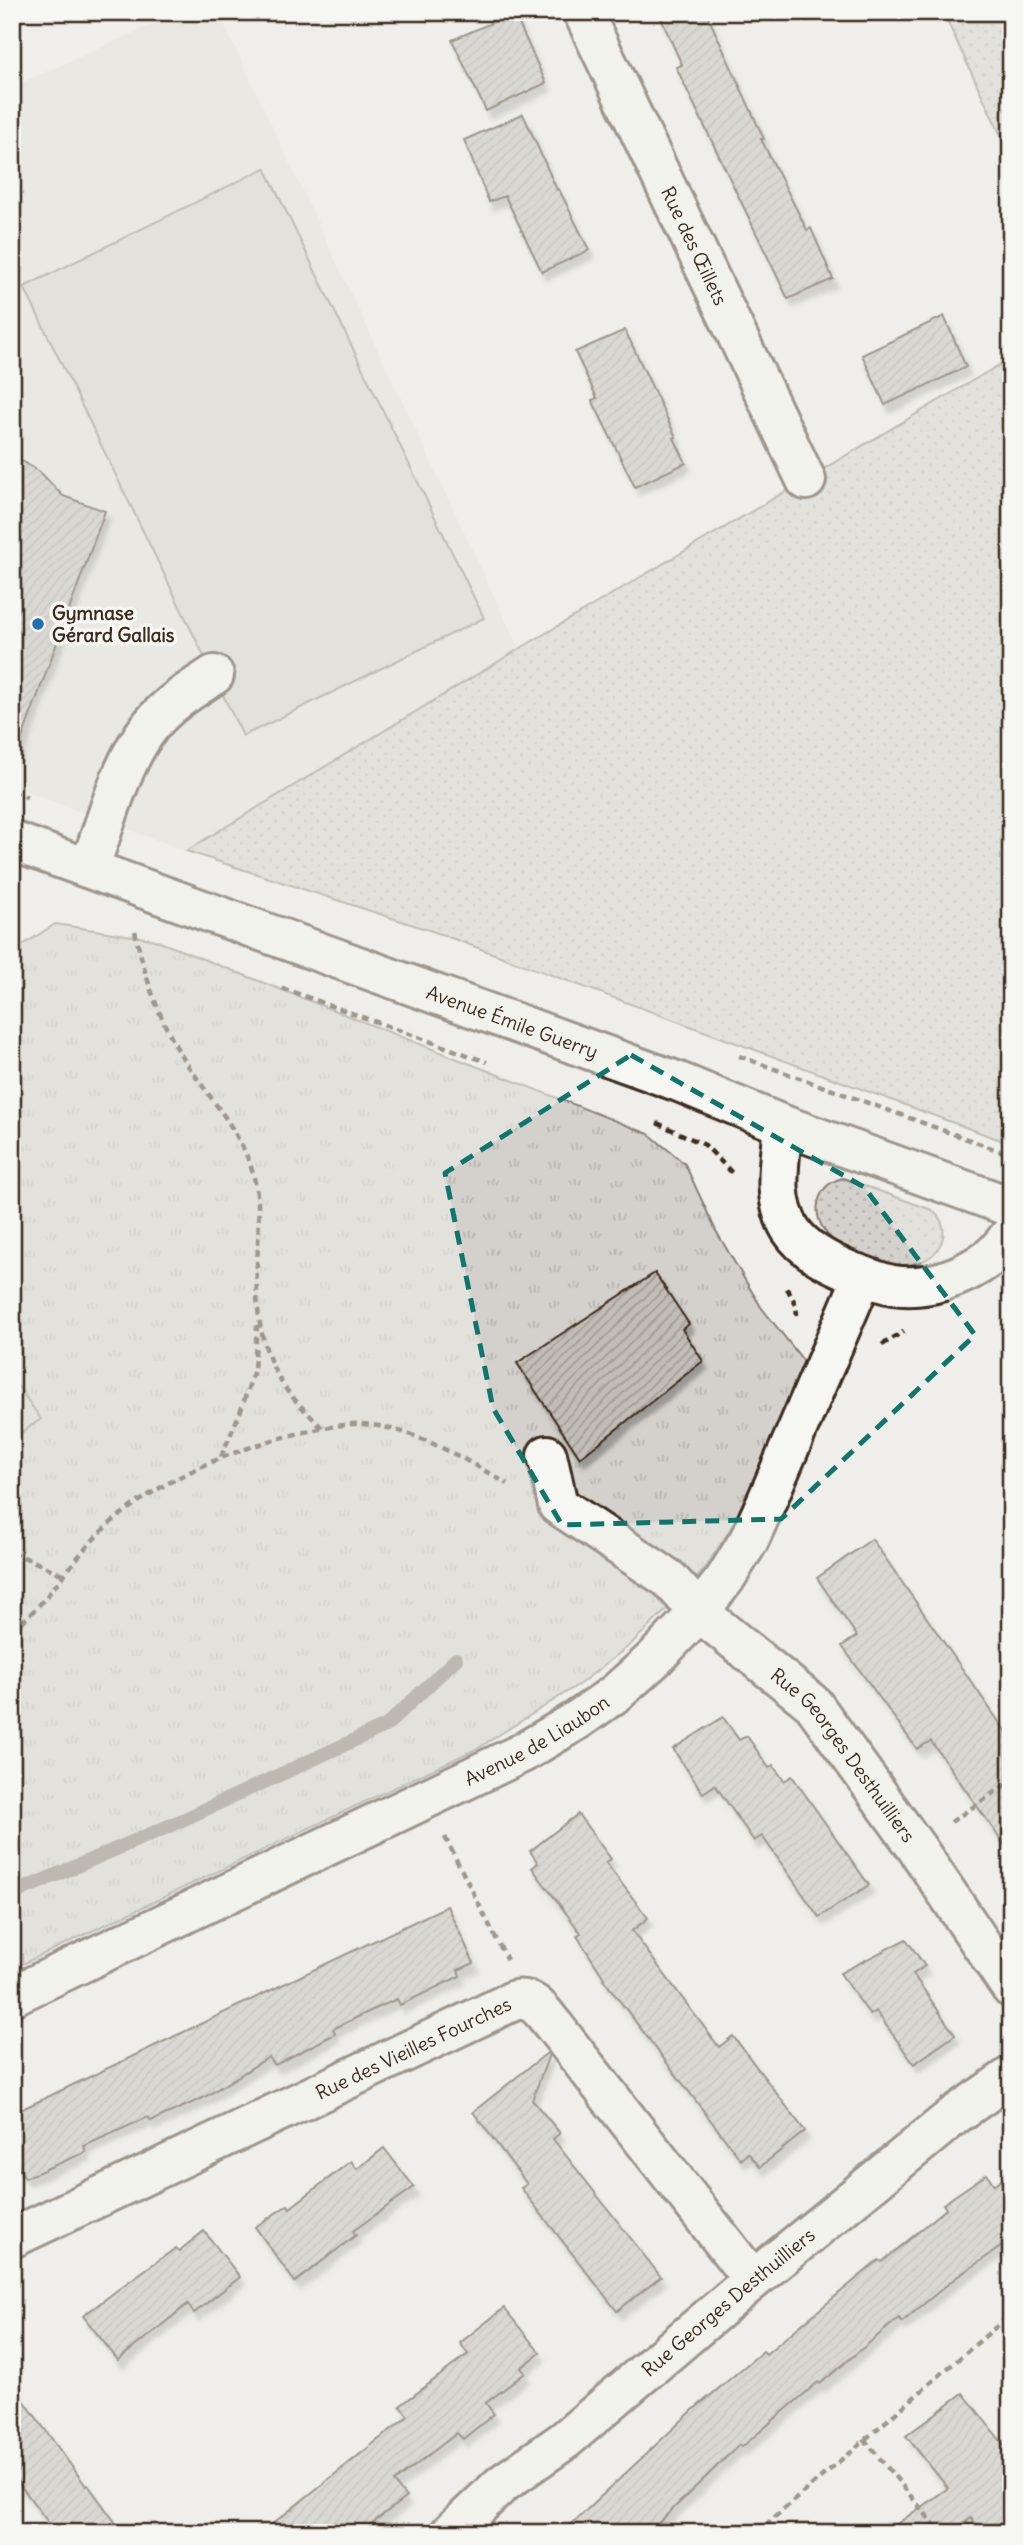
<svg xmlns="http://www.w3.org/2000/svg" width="1023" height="2545" font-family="Delius,sans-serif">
<defs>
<pattern id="grass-dots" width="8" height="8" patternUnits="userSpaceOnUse" patternTransform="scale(1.75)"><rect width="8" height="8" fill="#d4d1cc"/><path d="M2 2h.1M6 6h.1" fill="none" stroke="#b7b4af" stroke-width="1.8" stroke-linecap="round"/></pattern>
<pattern id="park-tufts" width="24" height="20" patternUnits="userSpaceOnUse" patternTransform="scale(1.75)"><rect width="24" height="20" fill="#d4d1cc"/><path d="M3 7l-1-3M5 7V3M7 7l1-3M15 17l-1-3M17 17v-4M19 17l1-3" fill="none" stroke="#b7b4af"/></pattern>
<pattern id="building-hatch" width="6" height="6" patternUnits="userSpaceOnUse" patternTransform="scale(1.75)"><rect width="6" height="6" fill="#c2bdb7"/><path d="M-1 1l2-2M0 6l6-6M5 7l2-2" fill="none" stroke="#9f9a94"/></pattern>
<filter id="shadow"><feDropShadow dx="4.5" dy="8" stdDeviation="2" flood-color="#0004"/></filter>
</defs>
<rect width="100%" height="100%" fill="#efeeea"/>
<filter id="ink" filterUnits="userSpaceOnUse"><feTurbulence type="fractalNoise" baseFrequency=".0143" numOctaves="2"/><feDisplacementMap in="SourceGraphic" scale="14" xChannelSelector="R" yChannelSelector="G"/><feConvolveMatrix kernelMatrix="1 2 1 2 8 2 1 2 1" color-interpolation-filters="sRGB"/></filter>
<g filter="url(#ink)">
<path fill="#e2dfdb" d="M 181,12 L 218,12 L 519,649 L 186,851 L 12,786 L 12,65 L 21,83 Z"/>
<g fill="url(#grass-dots)" stroke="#887e75" stroke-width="2">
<path d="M 943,12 L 1011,12 L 1011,157 Z"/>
<path d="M 1011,358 L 1011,1144 L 432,931 L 186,851 L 519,649 Z"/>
<path d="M 843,1178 L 932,1210 C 942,1218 947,1230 941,1243 C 922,1290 809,1256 818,1203 C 821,1189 830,1181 843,1178 Z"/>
</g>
<path fill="url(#park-tufts)" stroke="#887e75" stroke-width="2" d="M 55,924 L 152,939 L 649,1134 L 685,1164 L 716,1231 L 761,1307 L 809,1368 L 737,1519 L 705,1568 L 683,1594 L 630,1645 L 581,1683 L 480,1747 L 12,1969 L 12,952 Z"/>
<g fill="#d4d1cc" stroke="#887e75" stroke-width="2">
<path d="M 265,168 L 484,618 L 243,736 L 24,287 Z"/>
<path d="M 12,1378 L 41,1419 L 12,1439 Z"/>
</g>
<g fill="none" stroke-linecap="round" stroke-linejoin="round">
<path stroke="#81766d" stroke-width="14" d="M 12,1894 L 176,1823 L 387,1725 L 456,1659"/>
</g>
<g fill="url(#building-hatch)" stroke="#3b2a1e" stroke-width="2" filter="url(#shadow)">
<path d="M 658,12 L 706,12 L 764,139 L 761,139 L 807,230 L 811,228 L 833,279 L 788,299 L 676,67 L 682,65 Z"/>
<path d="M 514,13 L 546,83 L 486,111 L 452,40 Z"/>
<path d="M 523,114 L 557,190 L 559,189 L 589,250 L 542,272 L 505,196 L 489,202 L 464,140 Z"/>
<path d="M 944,316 L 966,367 L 885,405 L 862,355 Z"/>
<path d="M 625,330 L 676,437 L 674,438 L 686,463 L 635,487 L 592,400 L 597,398 L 575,352 Z"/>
<path d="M 12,455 L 40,472 L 63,496 L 105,511 L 17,752 L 12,751 Z"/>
<path d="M 655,1273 L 689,1324 L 682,1329 L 703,1361 L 580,1458 L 517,1363 Z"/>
<path d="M 872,1539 L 1011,1739 L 1011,1854 L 931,1741 L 917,1749 L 842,1646 L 857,1636 L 817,1578 Z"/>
<path d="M 723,1717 L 739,1740 L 747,1736 L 769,1768 L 773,1765 L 784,1781 L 792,1776 L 869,1885 L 819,1917 L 762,1836 L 754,1841 L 715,1785 L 703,1793 L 673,1749 Z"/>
<path d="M 578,1814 L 611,1859 L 606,1863 L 648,1918 L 632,1931 L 719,2047 L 733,2036 L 805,2131 L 760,2167 L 748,2153 L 741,2160 L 603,1979 L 604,1978 L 577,1936 L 581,1933 L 532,1868 L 538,1863 L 530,1851 Z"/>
<path d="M 447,1906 L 474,1963 L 458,1970 L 460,1976 L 400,2005 L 397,1999 L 368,2012 L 333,2029 L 335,2034 L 275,2065 L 269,2057 L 203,2098 L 151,2121 L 148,2117 L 84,2146 L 86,2152 L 25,2178 L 12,2158 L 12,2114 Z"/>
<path d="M 906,1939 L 925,1966 L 913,1974 L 955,2035 L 914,2064 L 876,2011 L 870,2015 L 840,1973 Z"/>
<path d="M 547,2053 L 549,2055 L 532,2100 L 560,2133 L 553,2139 L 661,2277 L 617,2311 L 521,2188 L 527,2184 L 473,2112 Z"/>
<path d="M 384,2148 L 414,2187 L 353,2231 L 356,2235 L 295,2282 L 255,2227 L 288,2205 L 290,2208 L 351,2161 L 357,2169 Z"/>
<path d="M 987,2174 L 994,2185 L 1011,2174 L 1011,2240 L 954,2279 L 902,2322 L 899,2318 L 820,2384 L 818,2382 L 742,2447 L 739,2445 L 648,2533 L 562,2533 L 693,2410 L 763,2351 L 766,2354 L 879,2260 L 882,2262 L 946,2209 L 943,2204 Z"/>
<path d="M 204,2231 L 240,2277 L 194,2313 L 188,2304 L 118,2360 L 83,2316 L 132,2279 L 176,2248 L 179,2251 Z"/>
<path d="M 504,2308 L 540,2353 L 521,2368 L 525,2373 L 486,2403 L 494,2414 L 463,2439 L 457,2433 L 394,2482 L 406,2497 L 359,2533 L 261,2533 L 408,2416 L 400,2406 L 468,2354 L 460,2343 Z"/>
<path d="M 12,2384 L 86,2486 L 88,2485 L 123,2533 L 56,2533 L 12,2474 Z"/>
<path d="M 963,2393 L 1011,2454 L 1011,2533 L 982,2533 L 971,2518 L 954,2533 L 884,2533 L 948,2488 L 906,2436 Z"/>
</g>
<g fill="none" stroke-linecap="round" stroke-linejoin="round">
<defs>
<g id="minor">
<path id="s1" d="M 583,12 L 806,480"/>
<path id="s2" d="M 12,841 L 679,1082 L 783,1125 L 1011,1207"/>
<path d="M 89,868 C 107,822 119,765 151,725 C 168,704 191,690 214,675"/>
<path d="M 783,1125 C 780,1159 771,1199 791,1230 C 805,1251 829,1263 852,1272 C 865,1276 880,1283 893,1285 C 927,1290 962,1278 989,1258 C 998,1252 1004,1242 1011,1234"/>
<path id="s3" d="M 547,1455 L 558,1505 L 669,1579 L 699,1612 L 813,1704 L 916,1847 L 1011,1988"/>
<path id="s4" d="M 12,1996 L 522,1753 L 576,1721 L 616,1693 L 654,1659 L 699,1612 L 725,1579 L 749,1540 L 768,1498 L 863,1276"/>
<path id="s5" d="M 12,2238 L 515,2000 C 535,1997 542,2012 554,2026 L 753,2280"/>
<path id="s6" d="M 450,2533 L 502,2484 L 565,2440 L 753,2280 L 955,2115 L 1011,2076"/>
</g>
</defs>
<use href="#minor" stroke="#3b2a1e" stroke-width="44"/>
<g stroke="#3b2a1e" stroke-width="4.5" stroke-dasharray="7 5" stroke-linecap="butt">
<path d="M 12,792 L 27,797"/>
<path d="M 135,931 C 144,974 158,1017 181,1055 C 204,1091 237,1126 251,1167 C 261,1198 259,1230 257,1262 C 255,1308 260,1356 289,1393 C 299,1405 311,1416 322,1428"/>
<path d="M 282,988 L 487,1062"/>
<path d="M 739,1056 L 1011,1155"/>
<path d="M 657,1123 L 705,1145 L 735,1176"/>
<path d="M 787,1288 L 796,1305 L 797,1315"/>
<path d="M 882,1345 L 904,1331"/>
<path d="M 221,1457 L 241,1410 L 254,1370 L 257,1325"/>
<path d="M 12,1552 L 62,1574"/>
<path d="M 12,1630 C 52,1600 74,1553 113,1521 C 170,1474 238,1447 309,1431 C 326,1428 345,1423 362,1424 C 416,1428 463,1459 508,1484"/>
<path d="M 951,1822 L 1011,1781"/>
<path d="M 445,1837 L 507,1960"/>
<path d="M 864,2439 L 941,2533"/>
<path d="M 756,2533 L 1011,2314"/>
</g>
<use href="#minor" stroke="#f6f6f2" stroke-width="38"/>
</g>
</g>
<path d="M0 0H1023V2545H0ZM 631,1055 L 864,1187 L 975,1335 L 781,1519 L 562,1525 L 493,1408 L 445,1173 Z" fill="#efeeea" fill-opacity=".55" fill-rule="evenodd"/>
<path fill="none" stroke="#0f766e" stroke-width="5" stroke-dasharray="14 9" stroke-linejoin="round" d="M 631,1055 L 864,1187 L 975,1335 L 781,1519 L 562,1525 L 493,1408 L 445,1173 Z"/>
<circle fill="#1f6fb2" stroke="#f6f6f2" stroke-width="2.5" cx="38" cy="624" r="7"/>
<g text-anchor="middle" stroke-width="7" stroke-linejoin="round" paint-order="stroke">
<g font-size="19" fill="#3b2a1e" stroke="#f6f6f2">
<text dy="7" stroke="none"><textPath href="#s1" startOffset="259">Rue des Œillets</textPath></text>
<text dy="7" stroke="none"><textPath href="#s2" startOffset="532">Avenue Émile Guerry</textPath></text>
<text dy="7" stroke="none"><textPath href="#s4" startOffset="584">Avenue de Liaubon</textPath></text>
<text dy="7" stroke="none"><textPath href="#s3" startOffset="434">Rue Georges Desthuilliers</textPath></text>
<text dy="7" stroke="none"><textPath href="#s5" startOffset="444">Rue des Vieilles Fourches</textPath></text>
<text dy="7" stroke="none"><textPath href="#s6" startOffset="362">Rue Georges Desthuilliers</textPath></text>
</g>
<g font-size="19" font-weight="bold" fill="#3b2a1e" stroke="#f6f6f2" text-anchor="start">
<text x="52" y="620">Gymnase<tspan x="52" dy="22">Gérard Gallais</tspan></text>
</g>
</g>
<rect width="1023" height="2545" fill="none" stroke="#f6f6f2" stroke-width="42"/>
<rect x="21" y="21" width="981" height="2503" fill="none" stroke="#3b2a1e" stroke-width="2.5" filter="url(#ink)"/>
</svg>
